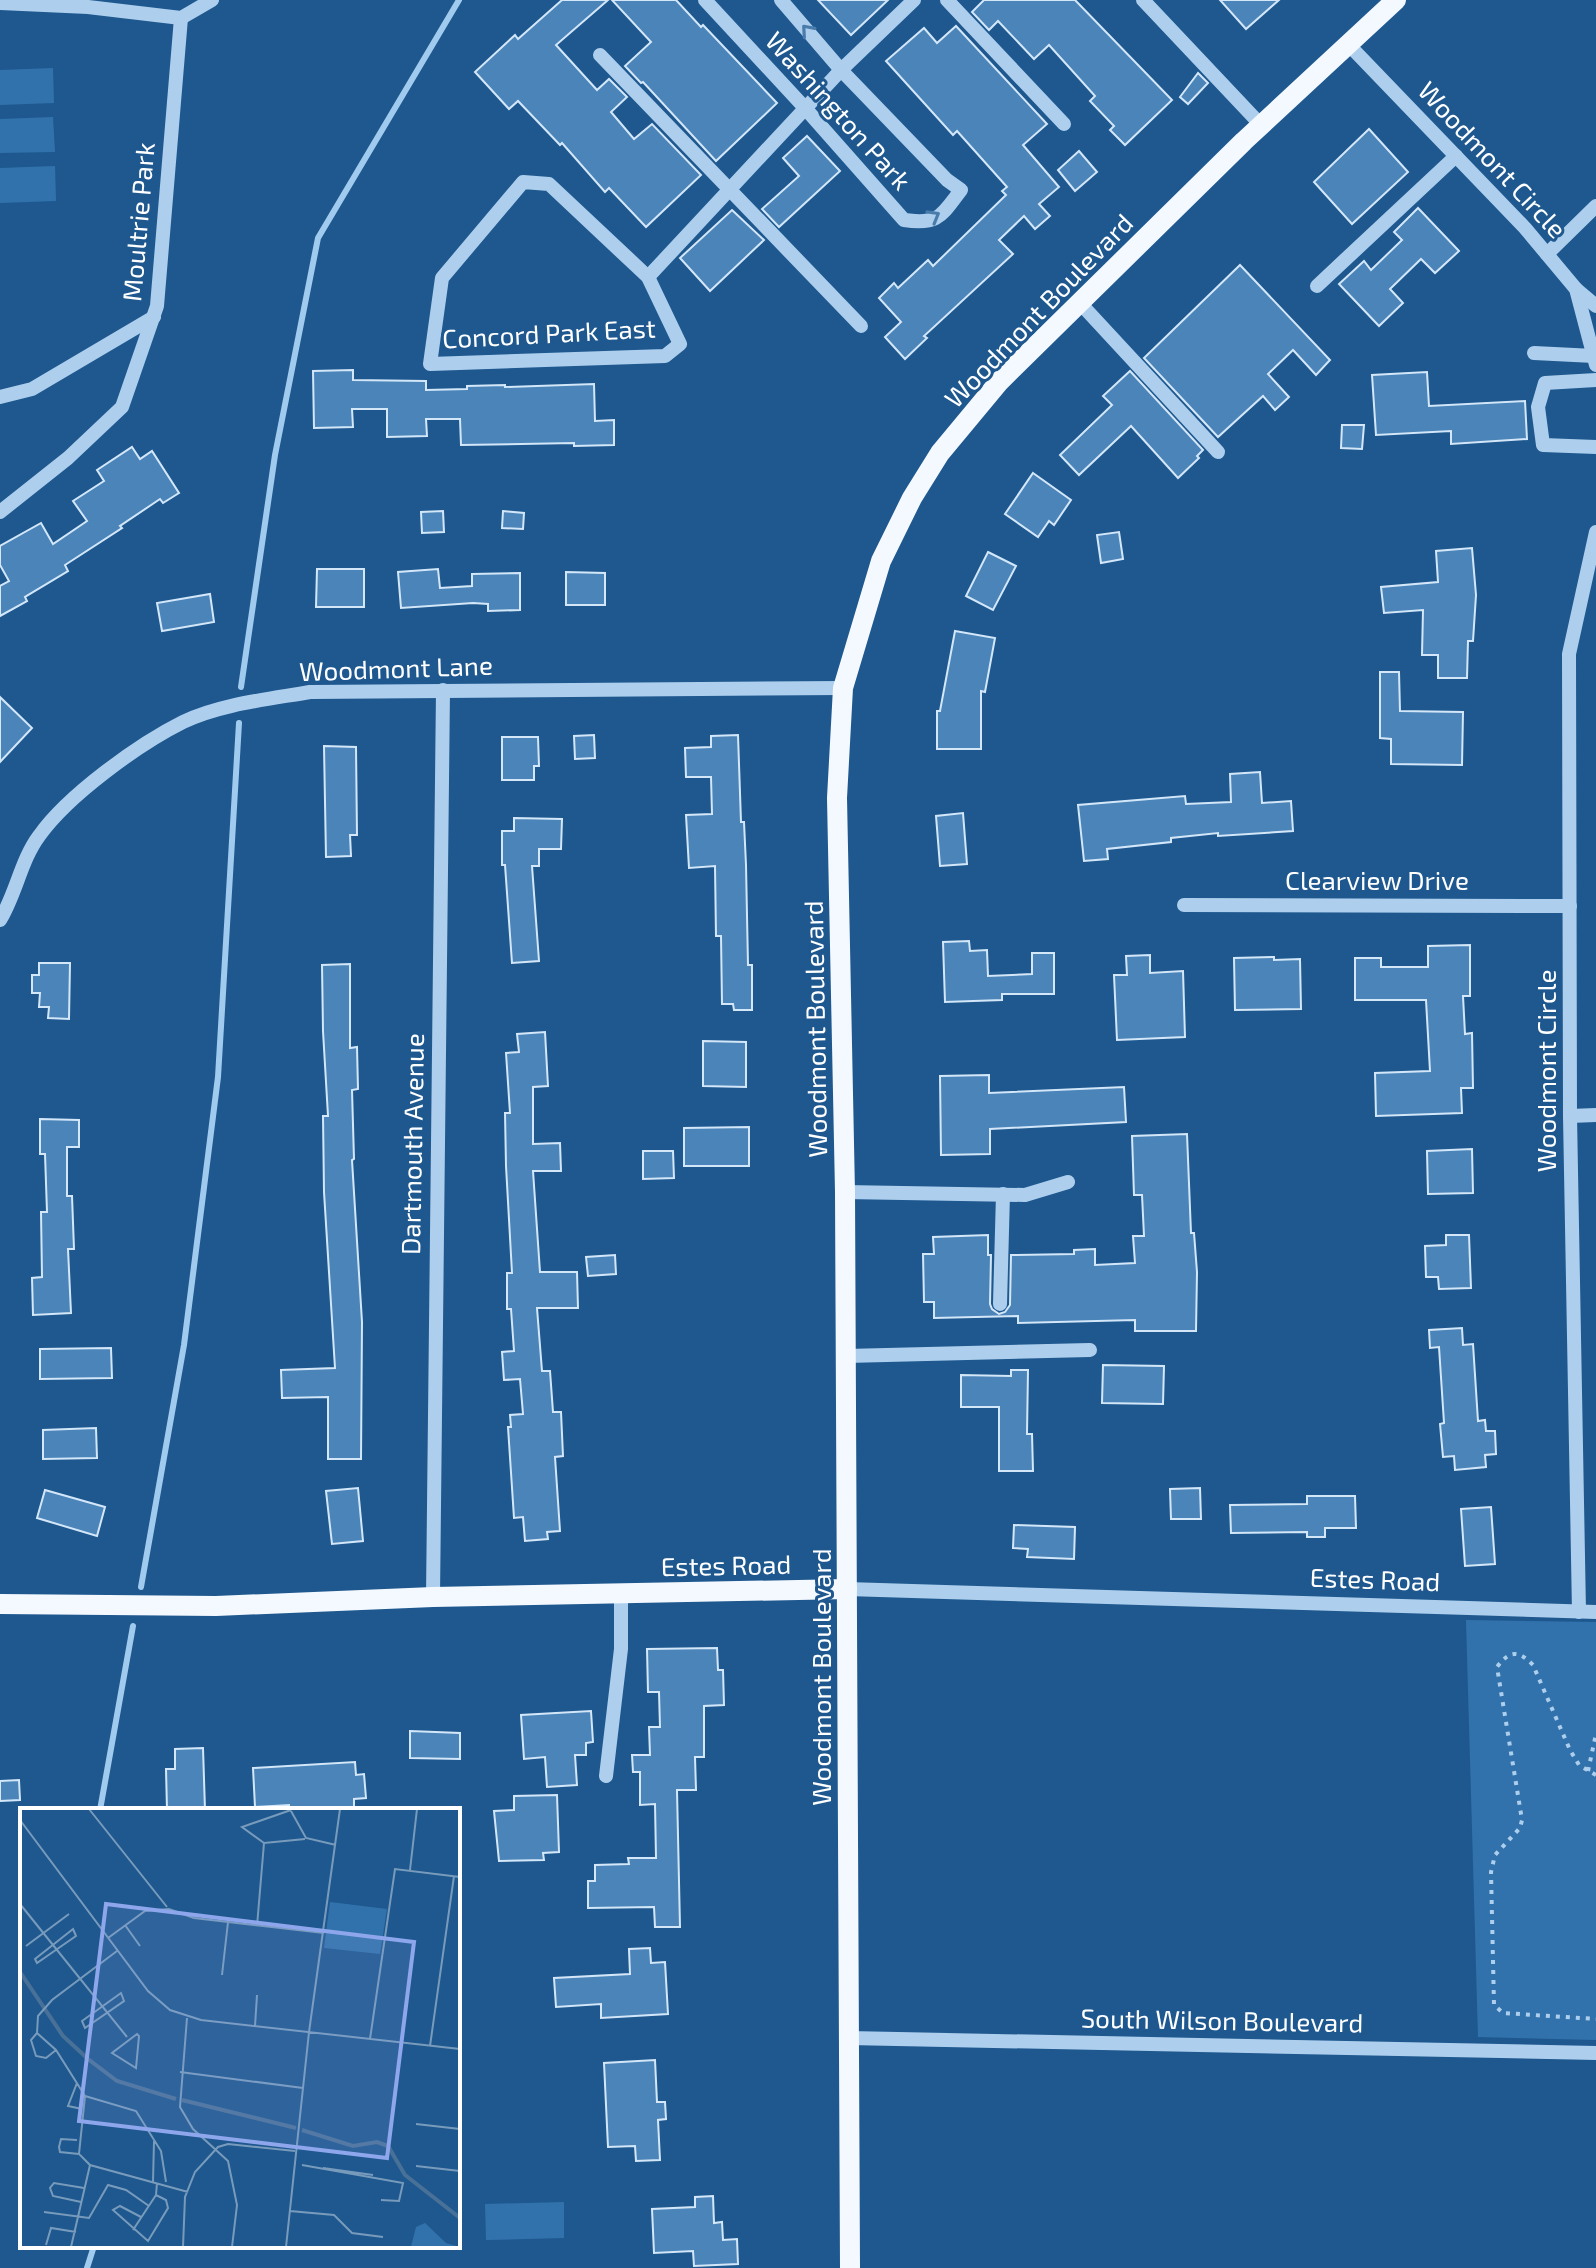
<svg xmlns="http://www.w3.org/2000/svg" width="1596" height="2268" font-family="'Exo 2',sans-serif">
<rect width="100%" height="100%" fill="#1e588f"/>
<g fill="#3272ac">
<path d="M 53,68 L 54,103 L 0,105 L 0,70 Z"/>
<path d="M 53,117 L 55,152 L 0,153 L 0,119 Z"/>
<path d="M 55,166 L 56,201 L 0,203 L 0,168 Z"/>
<path d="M 1466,1620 L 1596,1622 L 1596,2040 L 1478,2037 Z"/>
<path d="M 564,2202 L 564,2238 L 486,2240 L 485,2204 Z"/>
</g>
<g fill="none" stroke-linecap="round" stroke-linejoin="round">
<g stroke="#a1cbee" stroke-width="6">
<path d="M 241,687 L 275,455 L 318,238 L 459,0"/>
<path d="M 141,1587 L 184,1345 L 218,1077 L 239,723"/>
<path d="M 100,1810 L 133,1626"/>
<path d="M 87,2268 L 94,2246"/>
</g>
</g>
<g fill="#4b84b8" stroke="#d3e7f9" stroke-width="2">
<path d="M 562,0 L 608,0 L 556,45 L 597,90 L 609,79 L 627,97 L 611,112 L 634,139 L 652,124 L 701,175 L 646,227 L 609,188 L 605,192 L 562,143 L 560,145 L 518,101 L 509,109 L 475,72 L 515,35 L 518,39 Z"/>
<path d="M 612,0 L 676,0 L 701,27 L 703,25 L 777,103 L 716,161 L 643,82 L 641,83 L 625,66 L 651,42 Z"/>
<path d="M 818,0 L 888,0 L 851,35 Z"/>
<path d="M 984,0 L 1075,0 L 1172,100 L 1125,145 L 1110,130 L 1114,126 L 1090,101 L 1095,96 L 1049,45 L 1034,59 L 998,21 L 989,30 L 972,12 Z"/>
<path d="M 1220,0 L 1279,0 L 1246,29 Z"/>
<path d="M 956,26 L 1047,124 L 1023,145 L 1059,187 L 1039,204 L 1050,216 L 1035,229 L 1024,216 L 999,240 L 1013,254 L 924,336 L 927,338 L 905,359 L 885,337 L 901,322 L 879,298 L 894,283 L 898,288 L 928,260 L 933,266 L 1006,195 L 1002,191 L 1007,187 L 957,131 L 953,135 L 886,61 L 924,28 L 937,43 Z"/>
<path d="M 1198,73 L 1208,83 L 1188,104 L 1180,97 Z"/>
<path d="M 1369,129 L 1408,172 L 1352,224 L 1314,182 Z"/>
<path d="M 807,136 L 840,171 L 779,227 L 762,209 L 799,176 L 783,158 Z"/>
<path d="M 1079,151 L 1097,172 L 1075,191 L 1058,170 Z"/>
<path d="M 1418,208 L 1459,251 L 1435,273 L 1421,259 L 1390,289 L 1403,303 L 1379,326 L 1339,284 L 1364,261 L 1371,270 L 1402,240 L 1394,232 Z"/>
<path d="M 732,210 L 764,240 L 710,291 L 680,258 Z"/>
<path d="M 1240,265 L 1330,360 L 1316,375 L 1293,350 L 1268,374 L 1289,397 L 1275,410 L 1263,396 L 1218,437 L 1144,358 Z"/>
<path d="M 353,370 L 353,380 L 426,381 L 426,390 L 467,389 L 467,386 L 505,385 L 505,387 L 594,384 L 595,421 L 614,420 L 614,445 L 574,446 L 574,443 L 461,445 L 460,419 L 426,419 L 427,436 L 387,437 L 387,409 L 352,409 L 353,427 L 314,428 L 313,371 Z"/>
<path d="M 1130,371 L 1203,450 L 1197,456 L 1199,458 L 1178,478 L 1131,426 L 1079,475 L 1060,455 L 1112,405 L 1103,396 Z"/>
<path d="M 1427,372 L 1429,406 L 1525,401 L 1527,439 L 1451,444 L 1451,431 L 1376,435 L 1372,375 Z"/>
<path d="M 1342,425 L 1364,425 L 1362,449 L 1341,448 Z"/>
<path d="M 132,447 L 140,459 L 152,451 L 179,493 L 163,503 L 160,499 L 120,526 L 122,528 L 65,565 L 68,571 L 25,597 L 27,601 L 0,616 L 0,586 L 9,581 L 0,565 L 0,546 L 41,523 L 53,544 L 87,521 L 73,501 L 104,481 L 97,470 Z"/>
<path d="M 1033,473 L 1071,500 L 1054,525 L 1049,521 L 1038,537 L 1005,514 Z"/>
<path d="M 443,511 L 444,532 L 422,533 L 421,512 Z"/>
<path d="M 503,511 L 524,513 L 523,529 L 502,528 Z"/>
<path d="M 1119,532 L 1123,559 L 1101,563 L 1097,535 Z"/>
<path d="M 1472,548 L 1476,595 L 1473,641 L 1468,641 L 1467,678 L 1438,678 L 1438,655 L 1422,655 L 1423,610 L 1384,613 L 1381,587 L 1438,582 L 1436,551 Z"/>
<path d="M 988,552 L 1016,566 L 993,610 L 966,596 Z"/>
<path d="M 317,569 L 364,569 L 364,607 L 316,607 Z"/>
<path d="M 438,569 L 440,588 L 472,586 L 472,574 L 520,573 L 520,610 L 488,611 L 488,604 L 473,603 L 401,608 L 398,572 Z"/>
<path d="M 566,572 L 605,573 L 605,605 L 566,605 Z"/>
<path d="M 210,594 L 214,622 L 162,631 L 157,603 Z"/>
<path d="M 955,631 L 995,638 L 985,692 L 981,691 L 981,749 L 937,749 L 937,711 L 940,711 Z"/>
<path d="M 1380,672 L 1399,672 L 1400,711 L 1463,712 L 1462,765 L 1391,764 L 1391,739 L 1380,738 Z"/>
<path d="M 0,697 L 32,728 L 0,762 Z"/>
<path d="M 594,735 L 595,758 L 575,759 L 574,736 Z"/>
<path d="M 738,735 L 741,822 L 744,822 L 746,865 L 748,965 L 752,965 L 752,1010 L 734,1010 L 733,1004 L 722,1004 L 721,936 L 716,936 L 715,866 L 689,868 L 686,815 L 712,814 L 711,777 L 686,777 L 685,748 L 711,747 L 711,736 Z"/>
<path d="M 502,737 L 538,737 L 539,766 L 534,766 L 534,780 L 502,780 Z"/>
<path d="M 324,746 L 356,747 L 357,835 L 350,835 L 351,856 L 326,857 Z"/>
<path d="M 1260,772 L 1262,803 L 1291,801 L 1293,831 L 1218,836 L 1218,833 L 1171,838 L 1171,842 L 1107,849 L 1108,859 L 1084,861 L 1078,805 L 1185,796 L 1186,804 L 1231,802 L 1230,774 Z"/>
<path d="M 963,813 L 967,864 L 940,866 L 936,816 Z"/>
<path d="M 514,818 L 562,819 L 561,849 L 539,849 L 539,866 L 532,866 L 539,961 L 512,963 L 505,865 L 502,865 L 502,831 L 514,831 Z"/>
<path d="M 969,941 L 970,951 L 987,950 L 988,976 L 1032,974 L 1032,953 L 1054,953 L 1054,994 L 1002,994 L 1002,1000 L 945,1002 L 943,942 Z"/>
<path d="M 1470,945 L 1470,996 L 1463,996 L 1465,1034 L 1472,1033 L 1473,1088 L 1461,1088 L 1462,1113 L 1376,1116 L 1375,1073 L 1430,1071 L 1426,1000 L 1355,1000 L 1355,958 L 1381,958 L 1381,967 L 1428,967 L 1428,946 Z"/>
<path d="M 1150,955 L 1150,973 L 1183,971 L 1185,1037 L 1117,1040 L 1114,975 L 1127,975 L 1126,956 Z"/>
<path d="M 1274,957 L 1274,960 L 1300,959 L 1301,1009 L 1235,1010 L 1234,958 Z"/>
<path d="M 39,963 L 70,963 L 69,1019 L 48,1018 L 49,1007 L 39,1007 L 40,993 L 32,993 L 32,975 L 39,975 Z"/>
<path d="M 350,964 L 350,1048 L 357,1047 L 358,1089 L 352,1090 L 354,1159 L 352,1160 L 362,1322 L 361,1459 L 328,1459 L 328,1397 L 282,1398 L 281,1370 L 335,1368 L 324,1192 L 323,1116 L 328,1116 L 323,1031 L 322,965 Z"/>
<path d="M 545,1032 L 548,1086 L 533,1087 L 533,1144 L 560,1143 L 561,1171 L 533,1171 L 540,1272 L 577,1272 L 578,1308 L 537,1308 L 542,1371 L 550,1371 L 553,1412 L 561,1412 L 563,1456 L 555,1457 L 560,1531 L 547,1532 L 548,1539 L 525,1541 L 523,1517 L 514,1518 L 508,1427 L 511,1427 L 510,1415 L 523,1414 L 520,1379 L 504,1380 L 502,1352 L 514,1351 L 511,1309 L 507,1309 L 507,1273 L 512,1273 L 506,1166 L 505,1113 L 510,1113 L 506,1053 L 519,1052 L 517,1034 Z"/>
<path d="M 703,1041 L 746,1042 L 746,1087 L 703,1086 Z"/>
<path d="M 989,1075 L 989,1093 L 1124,1087 L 1126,1122 L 990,1129 L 990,1154 L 941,1155 L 940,1076 Z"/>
<path d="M 40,1119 L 79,1120 L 79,1147 L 67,1147 L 67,1196 L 72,1196 L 74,1249 L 68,1249 L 71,1313 L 33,1315 L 32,1278 L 42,1277 L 41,1212 L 47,1212 L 45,1154 L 40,1154 Z"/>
<path d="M 749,1127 L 749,1166 L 684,1166 L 684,1128 Z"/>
<path d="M 1187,1134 L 1191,1233 L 1194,1233 L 1197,1272 L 1196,1331 L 1135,1331 L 1135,1320 L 1018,1323 L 1018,1316 L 934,1318 L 934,1302 L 924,1302 L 923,1254 L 934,1254 L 933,1237 L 988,1235 L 988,1255 L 991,1255 L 990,1304 L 992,1309 L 999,1314 L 1005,1312 L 1010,1305 L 1011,1255 L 1074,1254 L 1074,1250 L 1095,1249 L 1095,1265 L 1135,1263 L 1133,1236 L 1144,1236 L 1142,1195 L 1134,1195 L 1132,1136 Z"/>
<path d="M 1472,1149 L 1473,1193 L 1428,1194 L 1427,1151 Z"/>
<path d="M 643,1151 L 673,1151 L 674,1178 L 643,1179 Z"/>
<path d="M 1446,1235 L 1469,1235 L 1471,1288 L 1439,1289 L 1438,1277 L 1426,1277 L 1425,1246 L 1446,1245 Z"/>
<path d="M 615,1255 L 616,1274 L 588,1276 L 586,1257 Z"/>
<path d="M 1462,1328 L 1463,1345 L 1473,1344 L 1478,1421 L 1485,1420 L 1486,1431 L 1495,1431 L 1496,1454 L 1485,1455 L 1486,1467 L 1455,1470 L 1454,1456 L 1443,1457 L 1440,1424 L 1444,1423 L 1439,1347 L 1430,1348 L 1429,1330 Z"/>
<path d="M 111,1348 L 112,1378 L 40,1379 L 40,1349 Z"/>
<path d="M 1103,1365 L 1164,1366 L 1163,1404 L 1102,1403 Z"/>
<path d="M 1011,1370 L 1028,1370 L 1027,1434 L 1032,1434 L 1033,1471 L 999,1471 L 999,1407 L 961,1407 L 961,1375 L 1011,1376 Z"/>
<path d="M 96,1428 L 97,1458 L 43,1459 L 43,1430 Z"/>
<path d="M 358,1488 L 363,1541 L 332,1544 L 326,1491 Z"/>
<path d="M 1200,1488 L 1201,1519 L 1171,1519 L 1170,1489 Z"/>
<path d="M 45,1490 L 105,1507 L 97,1536 L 37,1518 Z"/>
<path d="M 1307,1496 L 1355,1496 L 1356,1528 L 1325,1528 L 1325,1537 L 1307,1537 L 1307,1532 L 1231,1533 L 1230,1505 L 1307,1504 Z"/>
<path d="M 1491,1507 L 1495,1564 L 1465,1566 L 1461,1509 Z"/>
<path d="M 1014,1525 L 1075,1527 L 1074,1559 L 1027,1557 L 1028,1549 L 1013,1548 Z"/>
<path d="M 717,1648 L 718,1670 L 723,1670 L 724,1705 L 704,1706 L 704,1757 L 695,1757 L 696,1790 L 677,1790 L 680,1927 L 655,1927 L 654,1907 L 588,1908 L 588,1881 L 595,1881 L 595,1865 L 629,1864 L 628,1858 L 656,1858 L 655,1804 L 640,1805 L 640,1772 L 633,1772 L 632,1755 L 650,1755 L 649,1727 L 660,1727 L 659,1692 L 648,1692 L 647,1649 Z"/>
<path d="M 591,1711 L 593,1742 L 586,1743 L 586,1755 L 575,1755 L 577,1785 L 547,1787 L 545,1757 L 524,1759 L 521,1715 Z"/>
<path d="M 410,1731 L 460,1733 L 460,1759 L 410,1758 Z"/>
<path d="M 203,1748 L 205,1810 L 167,1810 L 166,1769 L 175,1769 L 175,1749 Z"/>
<path d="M 355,1762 L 356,1775 L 364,1774 L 366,1798 L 354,1799 L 354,1810 L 289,1810 L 289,1805 L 255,1807 L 253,1768 Z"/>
<path d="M 19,1780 L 20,1800 L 0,1801 L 0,1781 Z"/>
<path d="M 557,1795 L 559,1852 L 543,1853 L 544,1860 L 499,1861 L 494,1811 L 514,1810 L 514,1796 Z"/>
<path d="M 650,1948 L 651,1963 L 665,1962 L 668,2014 L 601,2018 L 601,2004 L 556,2007 L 554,1978 L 630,1974 L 629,1949 Z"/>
<path d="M 655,2060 L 657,2102 L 665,2102 L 666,2119 L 658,2120 L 660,2160 L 636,2161 L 635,2146 L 608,2147 L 604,2063 Z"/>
<path d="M 713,2196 L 714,2223 L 722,2222 L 723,2240 L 737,2239 L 738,2264 L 694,2266 L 693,2251 L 654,2253 L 652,2209 L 695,2207 L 695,2197 Z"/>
</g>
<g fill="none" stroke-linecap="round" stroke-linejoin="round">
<g stroke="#adcfed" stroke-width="4" stroke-dasharray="4 6" stroke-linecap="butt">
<path d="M 1588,1771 L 1596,1734"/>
<path d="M 1596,1775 L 1579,1765 L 1570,1750 L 1533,1665 C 1518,1650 1510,1650 1497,1667 L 1522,1820 L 1520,1828 L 1495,1855 L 1491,1872 L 1494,2005 L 1503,2013 L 1596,2019"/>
</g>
<g stroke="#adcfed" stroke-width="14">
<path d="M 705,0 L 805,108 L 904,220 C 939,225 941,216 961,190 L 947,180 L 841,70 L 781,0"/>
<path d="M 947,0 L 1064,124"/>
<path d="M 1143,0 L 1261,125"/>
<path d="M 0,3 L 88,7 L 181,18 L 212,0"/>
<path d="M 1348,44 L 1525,228 L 1576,289 L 1596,365"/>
<path d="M 600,55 L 861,326"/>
<path d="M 523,182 L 549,184 L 648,277 L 680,344 L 665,356 L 430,364 L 442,278 Z"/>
<path d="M 1547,254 L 1596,206"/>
<path d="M 648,277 L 841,70 L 914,0"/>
<path d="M 1317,286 L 1456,156"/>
<path d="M 1576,289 L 1596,306"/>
<path d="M 1080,303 L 1218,452"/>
<path d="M 1534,353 L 1594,356"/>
<path d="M 1596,380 L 1545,383 L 1538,407 L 1543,445 L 1596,447"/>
<path d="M 0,397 L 32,389 L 154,317"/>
<path d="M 0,512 L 68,458 L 122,407 L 157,306 L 181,18"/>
<path d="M 1184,905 L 1570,906"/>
<path d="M 0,920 C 16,894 21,860 39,836 C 68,795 139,744 183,722 C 220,704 270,699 310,692 L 843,688"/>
<path d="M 1570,1116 L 1596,1115"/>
<path d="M 845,1192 L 1025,1195 L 1068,1182"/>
<path d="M 1000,1304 L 1003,1194"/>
<path d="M 846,1356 L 1090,1350"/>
<path d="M 847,1589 L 1596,1612"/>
<path d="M 433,1597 L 443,690"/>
<path d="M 1579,1612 L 1570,1116 L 1569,654 L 1596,532"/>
<path d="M 606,1776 L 621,1649 L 621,1593"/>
<path d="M 848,2038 L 1596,2053"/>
</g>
<g stroke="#f4f9ff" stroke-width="20">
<path d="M 0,1604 L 216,1606 L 433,1597 L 847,1589"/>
<path d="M 850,2268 L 845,1192 L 837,798 L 843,688 L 881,561 L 912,498 L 940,453 L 999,382 L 1244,141 L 1396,0"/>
</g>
</g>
<defs><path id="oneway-chevron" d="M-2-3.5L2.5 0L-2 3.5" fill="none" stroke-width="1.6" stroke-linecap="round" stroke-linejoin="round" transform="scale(2)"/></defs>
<g stroke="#497cab">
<use href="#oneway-chevron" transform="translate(807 30) rotate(-131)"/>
<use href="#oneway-chevron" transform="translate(934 216) rotate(-30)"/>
</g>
<g text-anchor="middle" stroke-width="6" stroke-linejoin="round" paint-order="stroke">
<g font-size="26" fill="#fff" stroke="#1e588f">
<text transform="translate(838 111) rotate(48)" y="9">Washington Park</text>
<text transform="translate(1492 160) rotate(47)" y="9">Woodmont Circle</text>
<text transform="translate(139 222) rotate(-85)" y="9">Moultrie Park</text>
<text transform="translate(1039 311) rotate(-46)" y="9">Woodmont Boulevard</text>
<text transform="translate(549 334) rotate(-3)" y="9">Concord Park East</text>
<text transform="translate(396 669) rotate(-2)" y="9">Woodmont Lane</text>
<text x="1377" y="890">Clearview Drive</text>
<text transform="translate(816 1029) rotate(-91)" y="9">Woodmont Boulevard</text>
<text transform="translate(1547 1071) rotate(-90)" y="9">Woodmont Circle</text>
<text transform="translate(413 1144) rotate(-89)" y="9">Dartmouth Avenue</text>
<text transform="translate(726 1566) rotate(-1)" y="9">Estes Road</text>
<text transform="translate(1375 1580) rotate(2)" y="9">Estes Road</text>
<text transform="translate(822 1677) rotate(-90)" y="9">Woodmont Boulevard</text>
<text transform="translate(1222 2021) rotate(1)" y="9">South Wilson Boulevard</text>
</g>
</g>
<g transform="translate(20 1808)">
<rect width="440" height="440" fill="#1e588f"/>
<path d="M 310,94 L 367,101 L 360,146 L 304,140 ZM 405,415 L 426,435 L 440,439 L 391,439 L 396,419 Z" fill="#3272ac"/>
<path fill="none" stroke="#497198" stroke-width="4" d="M 0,164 L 43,228 L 68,251 L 97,273 L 156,291M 162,292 L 276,320M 282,322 L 333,338 L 357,334 L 368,338 L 385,367 L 440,410"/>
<path fill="none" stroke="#789bbc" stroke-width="2" d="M 69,1 L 147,99M 271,3 L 286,30 L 316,37M 0,12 L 128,183 L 150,202 L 181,212 L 440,241M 244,35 L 222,19 L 271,2M 244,35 L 285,31M 390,62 L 397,1M 0,96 L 107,229M 105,117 L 120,138M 237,118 L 244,35M 53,121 L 56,128 L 17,155 L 15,151 ZM 88,130 L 125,103 L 149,101 L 174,110 L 304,125M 6,138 L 49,106M 97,143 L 32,192 L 18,208 L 17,225 L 36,242 L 65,288 L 59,346 L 70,357 L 168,384M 202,167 L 208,114M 101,185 L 104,193 L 65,220 L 62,213 ZM 167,210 L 160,299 L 173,321 L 208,353 L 217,397 L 212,439M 235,218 L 237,187M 289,224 L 320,1M 17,225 L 11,232 L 16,248 L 26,250 L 36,242M 117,226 L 119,228 L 116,260 L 92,245 ZM 350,231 L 375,61 L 440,69M 410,238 L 434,68M 160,264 L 283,280M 57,275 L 48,298 L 62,301M 65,288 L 116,303 L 141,343 L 146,374M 396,316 L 440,321M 57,332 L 41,331 L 39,339 L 40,344 L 59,346M 282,357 L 383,375 L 379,393 L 361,392M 396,358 L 440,363M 303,360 L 353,367M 133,374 L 134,333M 61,394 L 33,388 L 30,380 L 34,375 L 64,380M 270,403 L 314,407 L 332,425 L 363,429M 24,404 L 69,410 L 88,377 L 106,382 L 129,398M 121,409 L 100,398 L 93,402 L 128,433 L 148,400 L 146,392 L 136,387M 113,422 L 136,387 L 137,375M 26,437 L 31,420 L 56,424M 51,439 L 70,357M 163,439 L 165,389 L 175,364 L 198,339 L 208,336 L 275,343M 266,439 L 289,224"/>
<path fill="#8ea6ec" fill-opacity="0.15" stroke="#8ea6ec" stroke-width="4" d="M 86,96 L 394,134 L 367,350 L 59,313 Z"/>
<rect width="440" height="440" fill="none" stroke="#fff" stroke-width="4"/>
</g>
</svg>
